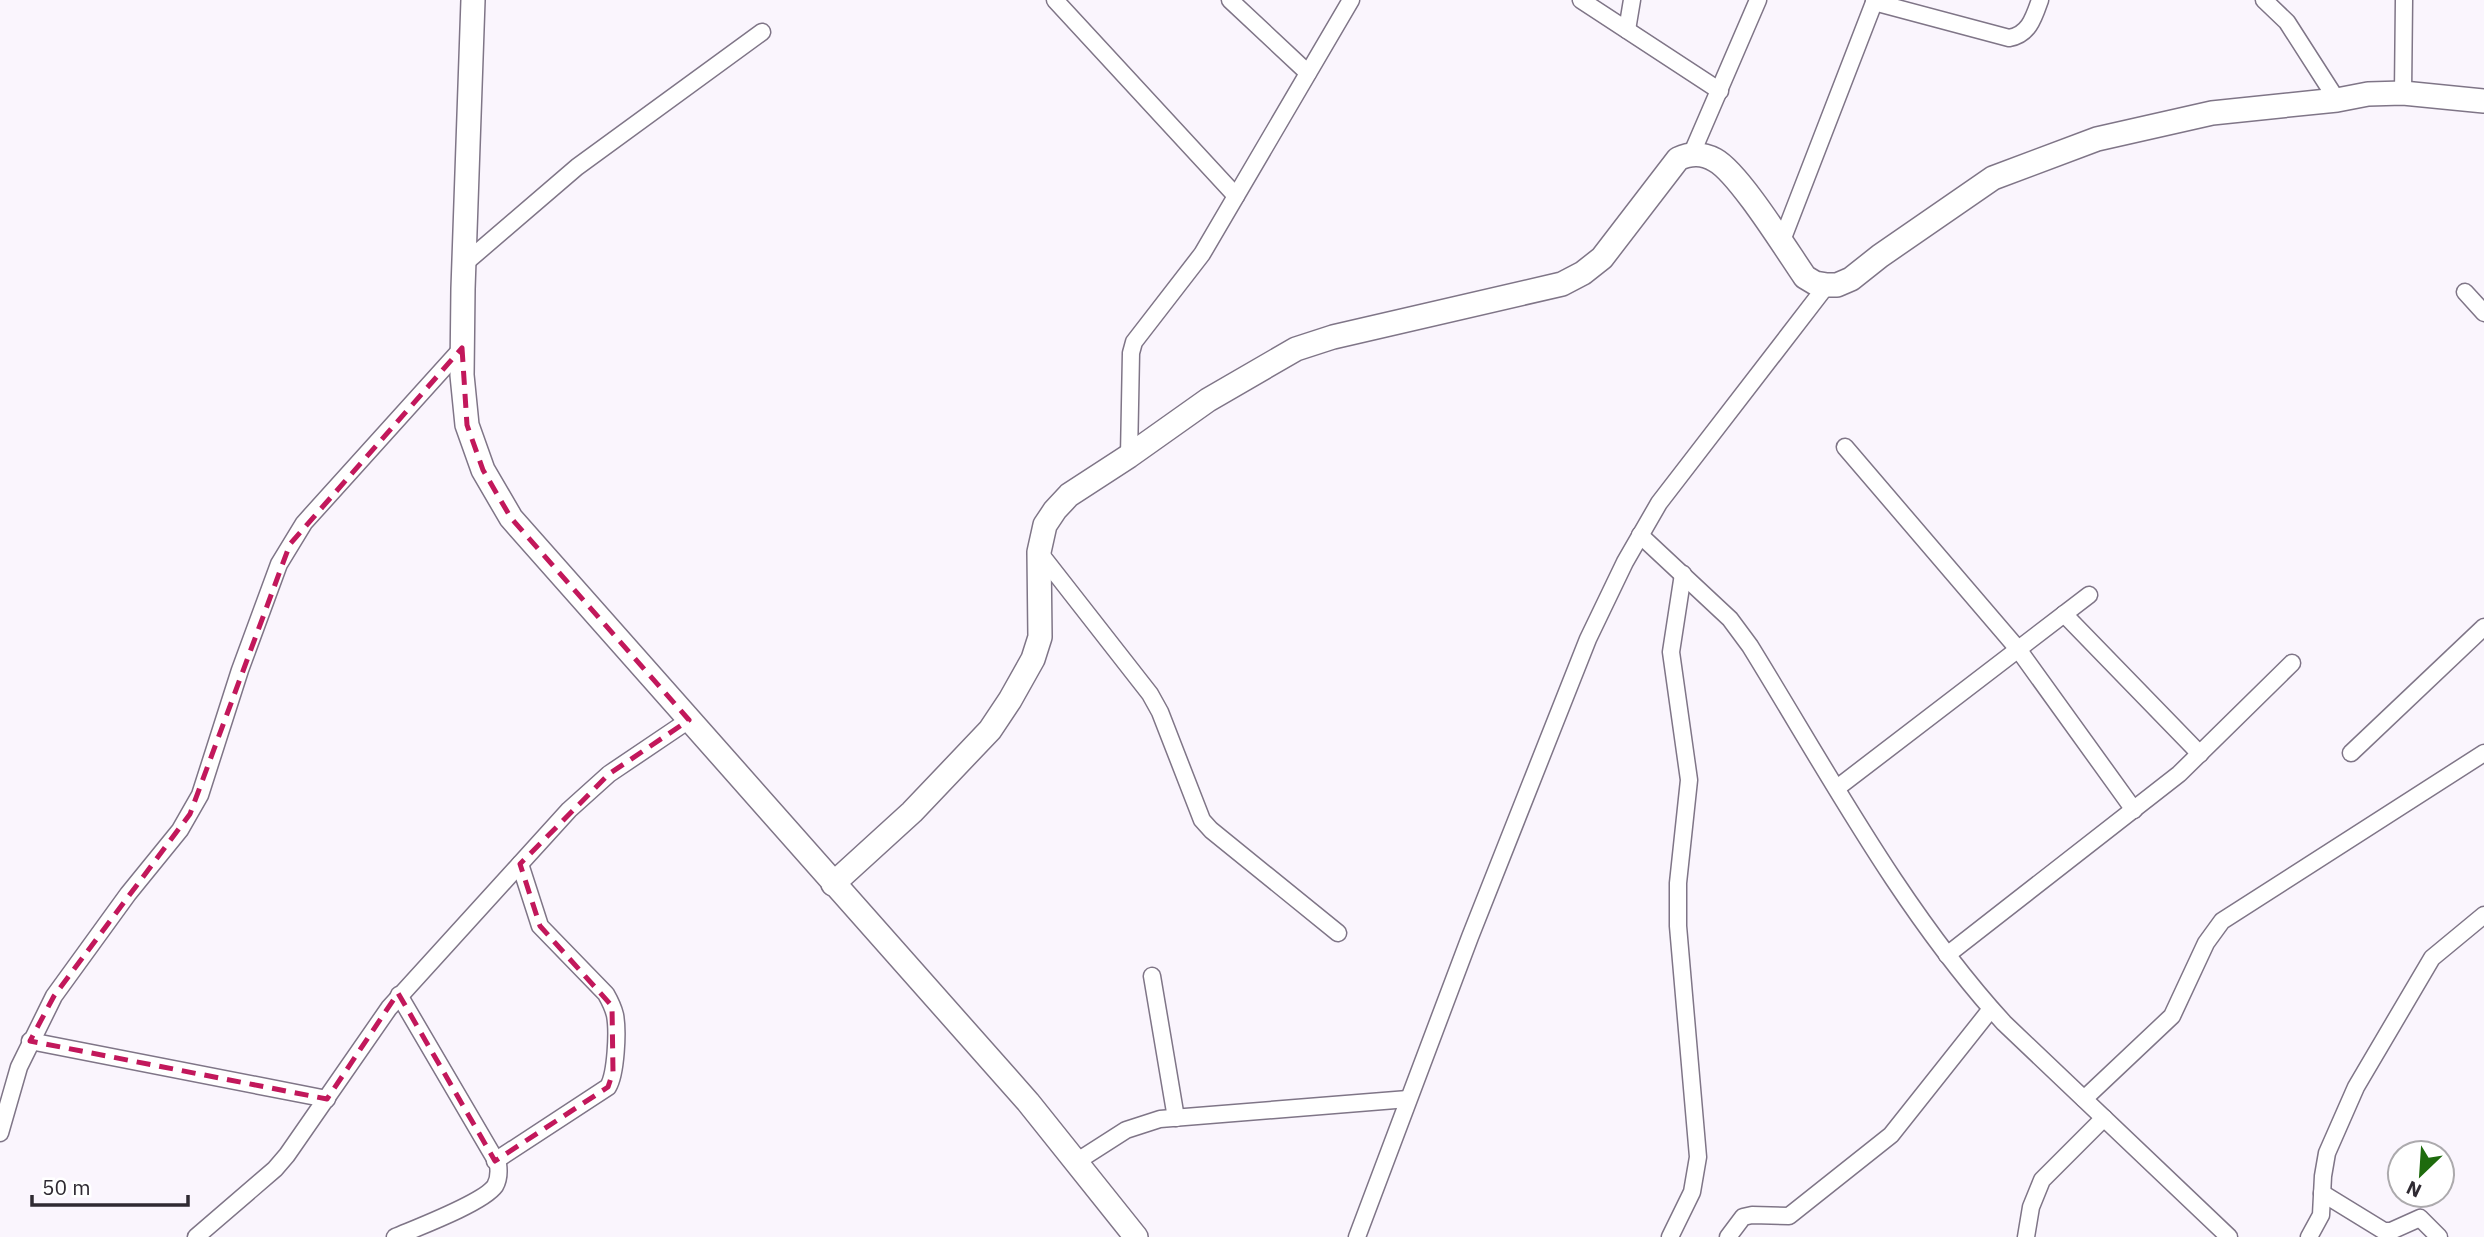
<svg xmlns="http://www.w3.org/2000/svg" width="2484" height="1237" font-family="'IBM Plex Sans',sans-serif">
<rect width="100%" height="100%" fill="#faf5fd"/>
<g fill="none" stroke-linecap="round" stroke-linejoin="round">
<defs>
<g id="street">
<path d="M 1055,0 L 1236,196"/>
<path d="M 1230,0 L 1308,73"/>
<path d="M 1581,0 L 1720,91"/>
<path d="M 2264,0 L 2287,22 L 2337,100"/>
<path d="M 1874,2 L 2009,38 C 2029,35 2034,17 2040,0"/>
<path d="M 1627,30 L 1632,0"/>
<path d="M 2403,93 L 2404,0"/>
<path d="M 1692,153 L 1758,0"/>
<path d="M 1781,243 L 1875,0"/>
<path d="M 464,264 L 577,167 L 762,32"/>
<path d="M 2465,292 L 2484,313"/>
<path d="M 1845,447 L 2018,649 L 2134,810"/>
<path d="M 1129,456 L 1131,353 L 1134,342 L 1202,254 L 1351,0"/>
<path d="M 1640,535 L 1730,619 L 1750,646 C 1829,774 1902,911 2004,1023 L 2229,1237"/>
<path d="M 1039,552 L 1150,694 L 1160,712 L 1202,820 L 1211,830 L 1338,933"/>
<path d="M 2064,614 L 2200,754"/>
<path d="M 2351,753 L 2484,627"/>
<path d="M 1837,788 L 2089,595"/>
<path d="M 1947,955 L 2179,774 L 2292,663"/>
<path d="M 1152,976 L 1176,1118"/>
<path d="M 30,1041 L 327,1099"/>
<path d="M 2084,1099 L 2172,1016 L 2206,943 L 2222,921 L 2484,753"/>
<path d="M 0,1133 L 19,1067 L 54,996 L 128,894 L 180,830 L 200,795 L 240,670 L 279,564 L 304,523 L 462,348"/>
<path d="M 495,1161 L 608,1087 C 616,1074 618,1031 615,1015 C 613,1007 610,1001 606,994 L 540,926 L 520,864"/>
<path d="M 1076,1162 L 1126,1130 L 1160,1119 L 1408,1099"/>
<path d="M 2322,1193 L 2384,1231 L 2391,1231 L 2420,1218 L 2439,1237"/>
<path d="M 196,1237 L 275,1169 L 287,1155 L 389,1008 L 569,810 L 609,774 L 689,720"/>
<path d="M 395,1237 C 416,1228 483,1203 495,1186 C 499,1179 499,1171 498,1164 L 399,995"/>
<path d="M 1357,1237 L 1470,937 L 1588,639 L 1625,562 L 1659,503 L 1827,285"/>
<path d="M 1670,1237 L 1692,1192 L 1698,1157 L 1678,926 L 1678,883 L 1689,780 L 1671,652 L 1683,574"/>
<path d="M 1728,1237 L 1743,1217 L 1752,1215 L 1789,1216 L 1891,1135 L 1991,1009"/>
<path d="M 2026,1237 L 2031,1207 L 2042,1180 L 2104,1118"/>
<path d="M 2309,1237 L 2321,1215 L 2323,1176 L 2327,1153 L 2356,1087 L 2432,958 L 2484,915"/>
</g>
<g id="secondary">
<path d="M 473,0 L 463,289 L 462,375 L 467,425 L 483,470 L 511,518 L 1028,1102 L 1136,1237"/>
<path d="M 833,884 L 912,812 L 990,730 L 1010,700 L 1033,659 L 1040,637 L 1039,552 L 1045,525 L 1055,510 L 1069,495 L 1129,456 L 1208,400 L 1296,349 L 1333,337 L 1562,284 L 1583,273 L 1602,258 L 1678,159 C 1691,153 1702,153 1715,160 C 1739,173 1787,251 1805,277 L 1815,283 L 1827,285 L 1837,285 L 1851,279 L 1880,256 L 1993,178 L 2097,139 L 2212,113 L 2337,100 L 2368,94 L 2403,93 L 2484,101"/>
</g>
</defs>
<use href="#street" stroke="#7f7587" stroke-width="19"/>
<use href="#secondary" stroke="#7f7587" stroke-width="26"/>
<use href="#street" stroke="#fff" stroke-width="16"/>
<use href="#secondary" stroke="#fff" stroke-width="23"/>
</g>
<path fill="none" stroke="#c2185b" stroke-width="5" stroke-dasharray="14 9" stroke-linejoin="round" d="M 462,348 L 467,425 L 483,470 L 511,518 L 689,720 L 609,774 L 520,864 L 540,926 L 612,1006 L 613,1072 L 608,1087 L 495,1161 L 398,993 L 327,1099 L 30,1041 L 54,996 L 190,814 L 290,544 Z"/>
<g transform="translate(2421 1174) rotate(205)"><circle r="33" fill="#ffffff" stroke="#acaaad" stroke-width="2"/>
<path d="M0-5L12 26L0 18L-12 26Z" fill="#1e6b0d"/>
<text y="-10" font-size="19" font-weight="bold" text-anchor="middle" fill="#2f2a32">N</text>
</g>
<path d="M32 1195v10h156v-10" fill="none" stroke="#2f2a32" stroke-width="3.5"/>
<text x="42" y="1195" font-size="21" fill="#2f2a32" stroke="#ffffff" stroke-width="5" paint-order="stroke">50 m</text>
</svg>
